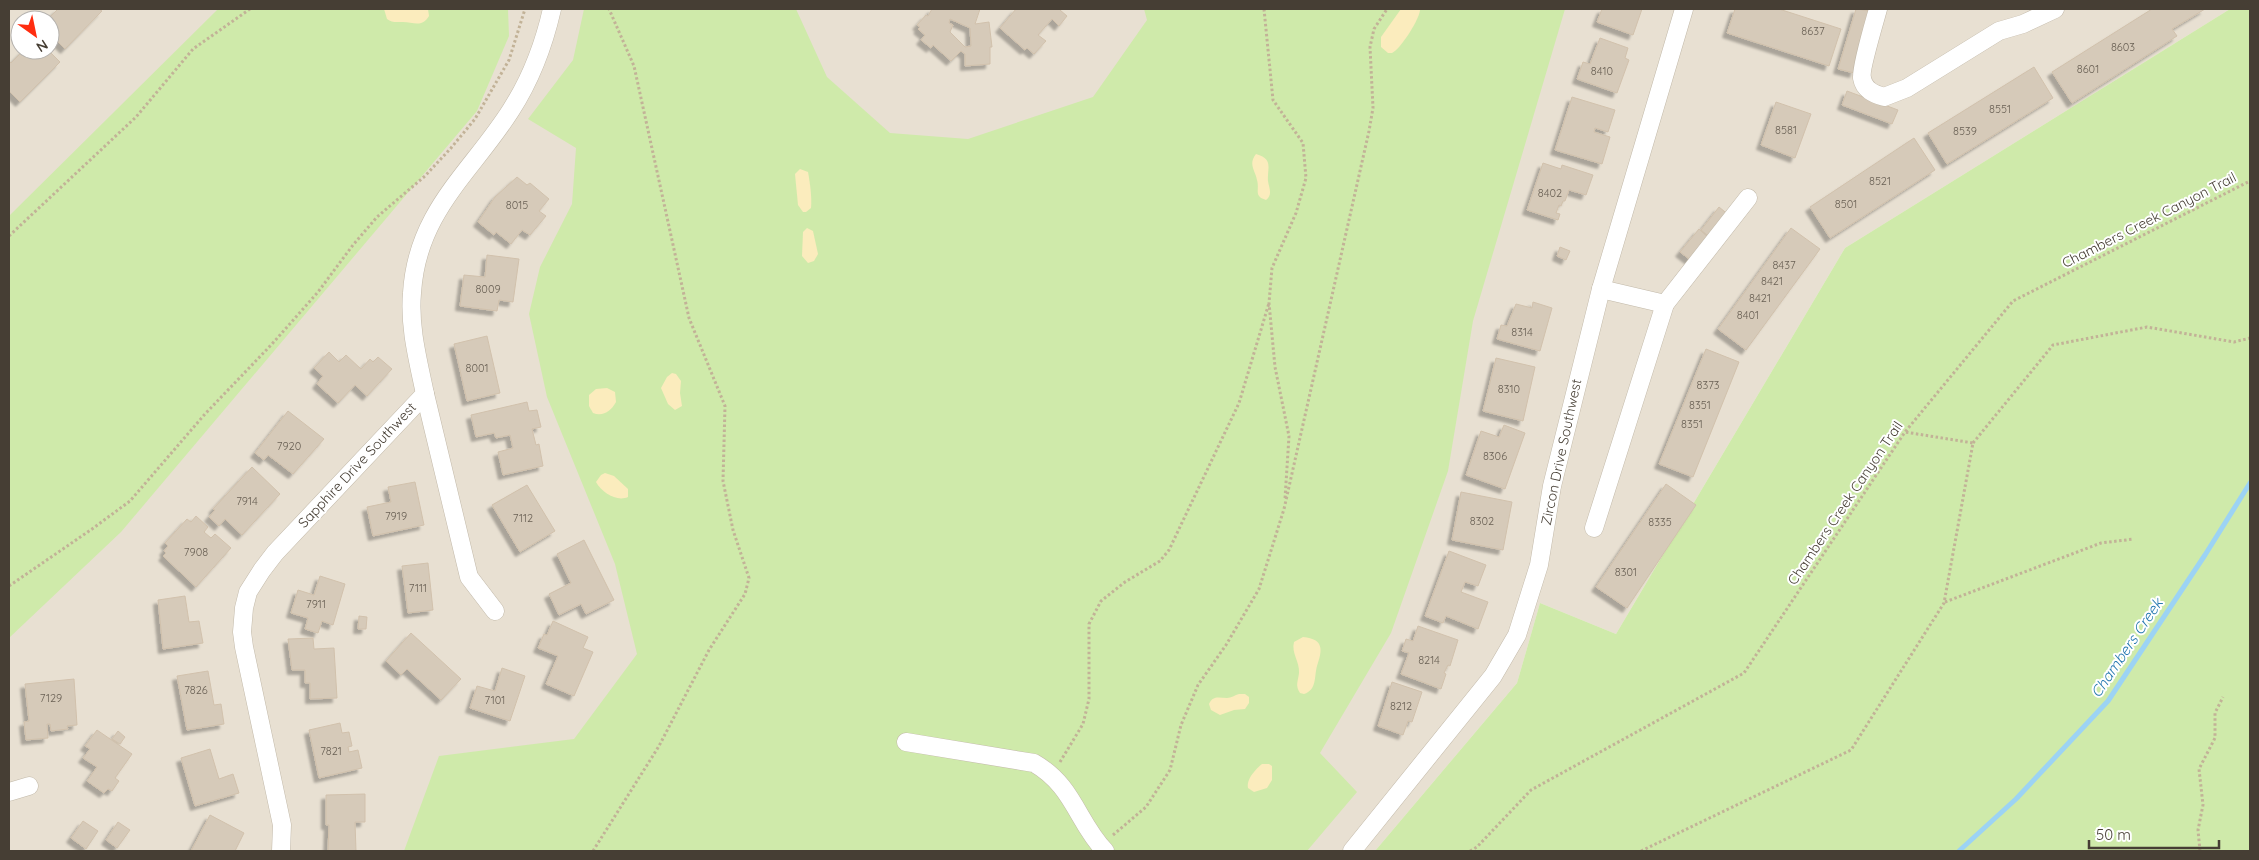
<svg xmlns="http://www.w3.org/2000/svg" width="2259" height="860" font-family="Quicksand,sans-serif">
<defs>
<filter id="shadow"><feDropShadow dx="-4.5" dy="4.5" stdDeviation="1" flood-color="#0004"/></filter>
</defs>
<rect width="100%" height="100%" fill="#f3eee4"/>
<path fill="#e8e0d2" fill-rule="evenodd" d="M 9,9 L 2230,9 L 1845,248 L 1616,634 L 1540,603 L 1517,683 L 1375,851 L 9,851 ZM 20,20 L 50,20 L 50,50 L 20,50 Z"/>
<g fill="#cfeaaa">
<path d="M 218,9 L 508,9 L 509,36 L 477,111 L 121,532 L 9,638 L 9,216 Z"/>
<path d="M 584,9 L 796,9 L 827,77 L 890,133 L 968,139 L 1093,97 L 1147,20 L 1144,9 L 1565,9 L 1473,321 L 1448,471 L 1391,633 L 1320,753 L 1357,792 L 1307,851 L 404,851 L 439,756 L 574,739 L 637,654 L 615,564 L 547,397 L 529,314 L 540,267 L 572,204 L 576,148 L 528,119 L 573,60 Z"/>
<path d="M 2230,9 L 2250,9 L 2250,851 L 1375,851 L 1517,683 L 1540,603 L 1616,634 L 1845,248 Z"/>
</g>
<g fill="#fbecbd">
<path d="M 384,9 L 428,9 L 429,16 C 422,28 413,22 403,22 C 396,22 392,23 387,19 Z"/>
<path d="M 1401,9 L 1420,9 C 1421,17 1400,50 1392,53 L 1388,53 L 1381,47 L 1381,37 Z"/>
<path d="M 1256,154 C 1274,159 1267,168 1268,181 C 1269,188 1273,195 1266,200 C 1253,196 1260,190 1257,180 C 1255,170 1248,164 1256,154 Z"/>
<path d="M 800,169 L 808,172 C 810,183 812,197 811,208 L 806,212 L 803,212 L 798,205 L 795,174 Z"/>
<path d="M 807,228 L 813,231 L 818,254 L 814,261 L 808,263 L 802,256 L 803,232 Z"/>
<path d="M 672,373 L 676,374 L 681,381 L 680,393 L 682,406 L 675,410 L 668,404 L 661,388 L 667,377 Z"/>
<path d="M 607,388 L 615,392 L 616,402 C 611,411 603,417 593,413 L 589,406 L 589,395 L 596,389 Z"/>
<path d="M 605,473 L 614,476 L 628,489 L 628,497 C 617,502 602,493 596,482 L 601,475 Z"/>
<path d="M 1303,637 C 1325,639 1322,651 1317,666 C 1314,677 1317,690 1304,694 L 1300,693 C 1295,685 1298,682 1299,673 C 1300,662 1291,653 1294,642 Z"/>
<path d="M 1239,694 L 1245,694 L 1249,697 L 1249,703 L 1245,709 L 1234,710 L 1220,715 L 1211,710 L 1209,704 C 1213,695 1219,698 1227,698 C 1231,698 1235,695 1239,694 Z"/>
<path d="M 1262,764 L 1269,764 L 1272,766 L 1272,780 L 1267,788 L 1254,792 L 1248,788 C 1246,779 1256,769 1262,764 Z"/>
</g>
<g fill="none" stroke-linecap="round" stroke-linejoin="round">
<path stroke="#9cd3f4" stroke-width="5" d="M 1959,851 L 2016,799 L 2108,701 L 2205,555 L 2250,483"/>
</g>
<g fill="#d6cab9" stroke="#d1c1ac" fill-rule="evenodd" filter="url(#shadow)">
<path d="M 58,9 L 99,9 L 102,11 L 65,49 L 50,34 L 50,20 L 47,20 Z"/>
<path d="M 932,9 L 980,9 L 975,24 L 989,22 L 992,47 L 990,47 L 990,64 L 965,66 L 965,54 L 961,51 L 951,61 L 933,45 L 931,48 L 921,40 L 925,35 L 918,29 L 920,27 L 917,25 L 926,15 L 928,16 ZM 950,19 L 970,28 L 971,46 L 965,47 L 950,32 L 953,25 L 949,23 Z"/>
<path d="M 1016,9 L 1061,9 L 1060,10 L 1067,16 L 1059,26 L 1052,19 L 1038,35 L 1046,41 L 1034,54 L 1027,48 L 1025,50 L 1000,28 Z"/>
<path d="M 1602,9 L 1642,9 L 1633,35 L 1597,22 Z"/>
<path d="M 1735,9 L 1779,9 L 1841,29 L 1829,66 L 1727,33 Z"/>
<path d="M 1856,9 L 1872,11 L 1854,73 L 1838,69 Z"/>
<path d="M 2152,9 L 2205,9 L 2172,29 L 2177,36 L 2072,103 L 2052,72 Z"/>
<path d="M 1600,38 L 1628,48 L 1625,58 L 1629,60 L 1617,93 L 1577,79 L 1583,62 L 1590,64 Z"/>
<path d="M 24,50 L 48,50 L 60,62 L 20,102 L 9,91 L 9,61 L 11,63 Z"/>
<path d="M 2034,67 L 2053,98 L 1947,164 L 1928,133 Z"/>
<path d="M 1847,91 L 1898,110 L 1892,124 L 1842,105 Z"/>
<path d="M 1572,97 L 1615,110 L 1608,132 L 1595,128 L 1594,132 L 1610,137 L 1602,164 L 1555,150 Z"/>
<path d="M 1776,102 L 1811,114 L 1795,158 L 1761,145 Z"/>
<path d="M 1914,138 L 1935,170 L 1830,238 L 1810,207 Z"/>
<path d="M 1543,163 L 1561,169 L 1562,165 L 1593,175 L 1586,195 L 1569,190 L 1565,201 L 1563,201 L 1561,206 L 1559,205 L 1556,213 L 1560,214 L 1558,220 L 1527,210 Z"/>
<path d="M 517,177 L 527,185 L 530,183 L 549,199 L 539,211 L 546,216 L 530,235 L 522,230 L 511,244 L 496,232 L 494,235 L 478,222 L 495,197 Z"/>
<path d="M 1719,207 L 1730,216 L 1712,239 L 1701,230 Z"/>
<path d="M 1791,228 L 1820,249 L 1746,350 L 1718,329 Z"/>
<path d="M 1699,229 L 1711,240 L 1693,262 L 1680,252 Z"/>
<path d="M 1560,247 L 1570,251 L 1566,260 L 1557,256 Z"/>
<path d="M 487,255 L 519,259 L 513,302 L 499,300 L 497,311 L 460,306 L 464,275 L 485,277 Z"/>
<path d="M 1533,302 L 1552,308 L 1540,351 L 1497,339 L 1501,325 L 1507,326 L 1516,304 L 1532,308 Z"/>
<path d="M 487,336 L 500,393 L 467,401 L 454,344 Z"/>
<path d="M 1706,349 L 1739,362 L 1693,477 L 1659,464 Z"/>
<path d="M 329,352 L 339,362 L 346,355 L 361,369 L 370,359 L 373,362 L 378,357 L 392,369 L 367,396 L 355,385 L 338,403 L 317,384 L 323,376 L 314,368 Z"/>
<path d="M 1496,358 L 1535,367 L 1523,421 L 1483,411 Z"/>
<path d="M 527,402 L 529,411 L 537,410 L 541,427 L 532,429 L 536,445 L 539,444 L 543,466 L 503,475 L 498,452 L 513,448 L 510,435 L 496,438 L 494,433 L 476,437 L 471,415 Z"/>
<path d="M 288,411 L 324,439 L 293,474 L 268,455 L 264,460 L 255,453 Z"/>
<path d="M 1504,425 L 1525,433 L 1505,489 L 1466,475 L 1481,431 L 1499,437 Z"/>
<path d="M 252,467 L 280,494 L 242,535 L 225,519 L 219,526 L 209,517 L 215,510 L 213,509 Z"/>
<path d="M 415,482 L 424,525 L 373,536 L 367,507 L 391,502 L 388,487 Z"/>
<path d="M 1666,484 L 1696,505 L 1627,608 L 1596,587 Z"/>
<path d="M 527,485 L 555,531 L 520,552 L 492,505 Z"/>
<path d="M 1461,492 L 1512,502 L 1503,550 L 1452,540 Z"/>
<path d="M 196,516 L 208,527 L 204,532 L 211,538 L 215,534 L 231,548 L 196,587 L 163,556 L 166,553 L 164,551 L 168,546 L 165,543 L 187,519 L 191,522 Z"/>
<path d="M 584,540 L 614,600 L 586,614 L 581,604 L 559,615 L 549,594 L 571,583 L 557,554 Z"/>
<path d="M 1449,551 L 1486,565 L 1478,586 L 1465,582 L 1461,592 L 1488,602 L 1478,629 L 1446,616 L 1443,623 L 1425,616 Z"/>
<path d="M 428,563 L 433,610 L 408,613 L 402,566 Z"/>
<path d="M 320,576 L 345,584 L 333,625 L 322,621 L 318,633 L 305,629 L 308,618 L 291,613 L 298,590 L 314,595 Z"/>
<path d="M 185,596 L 189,622 L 199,621 L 203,643 L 163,649 L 158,600 Z"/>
<path d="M 359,616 L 367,617 L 366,629 L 358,629 Z"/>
<path d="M 553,621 L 588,637 L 583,648 L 593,652 L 574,696 L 546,684 L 558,656 L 538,648 L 544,634 L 547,635 Z"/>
<path d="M 1418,626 L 1458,640 L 1450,666 L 1448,665 L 1444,673 L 1446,674 L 1441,689 L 1401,674 L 1409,653 L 1402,651 L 1406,639 L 1413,641 Z"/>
<path d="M 411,633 L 461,679 L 441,700 L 407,669 L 401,675 L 386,661 Z"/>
<path d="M 313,638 L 314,649 L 334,648 L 337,698 L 310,699 L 310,683 L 305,683 L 305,670 L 292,670 L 288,639 Z"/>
<path d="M 502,668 L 525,676 L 510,721 L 470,708 L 477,686 L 495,691 Z"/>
<path d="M 208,671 L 214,705 L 221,704 L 224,724 L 187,730 L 177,676 Z"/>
<path d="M 74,679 L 77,725 L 67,726 L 68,729 L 51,731 L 50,724 L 47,724 L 48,738 L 26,740 L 24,722 L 29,721 L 25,684 Z"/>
<path d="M 1392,682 L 1422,692 L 1412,722 L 1408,721 L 1403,735 L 1378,726 Z"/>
<path d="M 340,723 L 342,733 L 349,732 L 352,746 L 348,747 L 349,752 L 358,750 L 362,768 L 319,778 L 309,730 Z"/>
<path d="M 97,730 L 132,754 L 115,778 L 119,781 L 112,791 L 108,789 L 104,793 L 87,781 L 97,767 L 83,758 L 90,749 L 85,746 Z"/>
<path d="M 118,731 L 125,737 L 120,744 L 112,739 Z"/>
<path d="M 210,749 L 219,779 L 233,774 L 239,793 L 195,806 L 181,758 Z"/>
<path d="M 365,794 L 365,822 L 355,822 L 356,851 L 328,851 L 329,825 L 326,825 L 326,795 Z"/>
<path d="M 210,815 L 244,833 L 235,851 L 191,851 Z"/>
<path d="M 83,821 L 98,831 L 86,849 L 71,838 Z"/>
<path d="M 118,822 L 130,830 L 117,848 L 106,840 Z"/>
</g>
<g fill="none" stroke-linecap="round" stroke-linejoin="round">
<defs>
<g id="minor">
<path d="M 1878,9 C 1875,20 1860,70 1862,78 C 1864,90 1874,94 1884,97 L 1907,88 L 1999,31 L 2023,24 L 2055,9"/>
<path d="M 1601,289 L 1665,304"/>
<path d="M 425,394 L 469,577 L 495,611"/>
<path d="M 1594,528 L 1665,304 L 1748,198"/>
<path d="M 906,742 L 1034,763 C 1074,786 1077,822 1105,851"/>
<path d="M 9,792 L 29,786"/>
<path d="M 281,851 L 282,825 L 244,647 L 242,632 L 244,608 L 248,592 L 262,570 L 275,553 L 425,394 C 418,360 409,327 412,293 C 417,211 471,173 511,110 C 531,79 544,44 552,9"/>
<path d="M 1352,851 L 1493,676 L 1517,635 L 1539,565 L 1552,486 L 1601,289 L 1684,9"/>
</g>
</defs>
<use href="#minor" stroke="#c2b9a9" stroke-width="19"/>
<g stroke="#c2b297" stroke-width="3" stroke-dasharray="2.5 2.5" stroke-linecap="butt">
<path d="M 1264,9 L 1273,100 L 1303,143 L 1306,178 L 1296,213 L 1272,268 L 1269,303 L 1275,367 L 1289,436 L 1285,499"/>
<path d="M 9,236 L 136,117 L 193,49 L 250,9"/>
<path d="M 1973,443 L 2053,345 L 2147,327 L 2234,342 L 2250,338"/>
<path d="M 9,586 L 92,529 L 130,501 L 205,414 L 272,344 L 318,292 L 353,245 L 377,217 L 425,176 L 451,148 L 475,119 L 509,60 L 525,9"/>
<path d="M 1945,602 L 2101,543 L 2134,539"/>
<path d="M 1060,762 L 1083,724 L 1089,699 L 1089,624 L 1101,601 L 1125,582 L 1160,561 L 1169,550 L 1239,403 L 1269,303"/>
<path d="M 1113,835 L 1146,807 L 1170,770 L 1181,725 L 1198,685 L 1226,645 L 1259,589 L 1284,509 L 1369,131 L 1373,108 L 1370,47 L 1374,29 L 1387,9"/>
<path d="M 593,851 L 659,746 L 709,650 L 745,594 L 749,578 L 733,530 L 723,481 L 725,406 L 689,318 L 634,66 L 609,9"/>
<path d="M 1470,851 L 1477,847 L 1531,790 L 1744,673 L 1905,432 L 2013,301 L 2250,181"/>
<path d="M 1641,851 L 1851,750 L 1944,603 L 1973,443 L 1905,432"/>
<path d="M 2200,851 L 2198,830 L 2203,805 L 2199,769 L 2215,738 L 2215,713 L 2223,697"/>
</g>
<use href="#minor" stroke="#fff" stroke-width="18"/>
</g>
<g text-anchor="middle" stroke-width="4" stroke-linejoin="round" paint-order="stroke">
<g font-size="11" fill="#6a6155">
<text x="1813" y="35">8637</text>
<text x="2123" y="51">8603</text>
<text x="2088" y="73">8601</text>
<text x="1602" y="75">8410</text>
<text x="2000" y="113">8551</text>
<text x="1786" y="134">8581</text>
<text x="1965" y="135">8539</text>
<text x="1880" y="185">8521</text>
<text x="1550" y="197">8402</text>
<text x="1846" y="208">8501</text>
<text x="517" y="209">8015</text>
<text x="1784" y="269">8437</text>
<text x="1772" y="285">8421</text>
<text x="488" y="293">8009</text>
<text x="1760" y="302">8421</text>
<text x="1748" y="319">8401</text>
<text x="1522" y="336">8314</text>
<text x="477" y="372">8001</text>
<text x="1708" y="389">8373</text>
<text x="1509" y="393">8310</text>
<text x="1700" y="409">8351</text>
<text x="1692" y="428">8351</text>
<text x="289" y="450">7920</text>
<text x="1495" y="460">8306</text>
<text x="247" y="505">7914</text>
<text x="396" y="520">7919</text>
<text x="523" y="522">7112</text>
<text x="1482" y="525">8302</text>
<text x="1660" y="526">8335</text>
<text x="196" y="556">7908</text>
<text x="1626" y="576">8301</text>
<text x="418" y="592">7111</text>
<text x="316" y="608">7911</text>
<text x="1429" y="664">8214</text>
<text x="196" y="694">7826</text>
<text x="51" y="702">7129</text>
<text x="495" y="704">7101</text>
<text x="1401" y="710">8212</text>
<text x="331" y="755">7821</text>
</g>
<g font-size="14" fill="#463e34" stroke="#fff">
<text transform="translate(2149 220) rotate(-27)" y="5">Chambers Creek Canyon Trail</text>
<text transform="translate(1561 452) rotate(-78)" y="5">Zircon Drive Southwest</text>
<text transform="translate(357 465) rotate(-47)" y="5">Sapphire Drive Southwest</text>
<text transform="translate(1845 503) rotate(-56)" y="5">Chambers Creek Canyon Trail</text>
</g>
<g font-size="15" font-style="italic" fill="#2679b0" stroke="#fff">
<text transform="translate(2127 648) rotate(-56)" y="5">Chambers Creek</text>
</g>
</g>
<rect width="2259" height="860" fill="none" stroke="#463e34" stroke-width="20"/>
<g transform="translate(35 35) rotate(147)"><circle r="24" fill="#ffffff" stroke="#b5b2ae"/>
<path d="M0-4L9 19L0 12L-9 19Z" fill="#ff2d10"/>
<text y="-8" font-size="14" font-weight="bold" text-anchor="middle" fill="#463e34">N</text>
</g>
<path d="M2089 840v8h130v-8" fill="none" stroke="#463e34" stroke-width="2.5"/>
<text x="2096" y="840" font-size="15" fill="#463e34" stroke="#ffffff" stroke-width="4" paint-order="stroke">50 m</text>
</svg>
